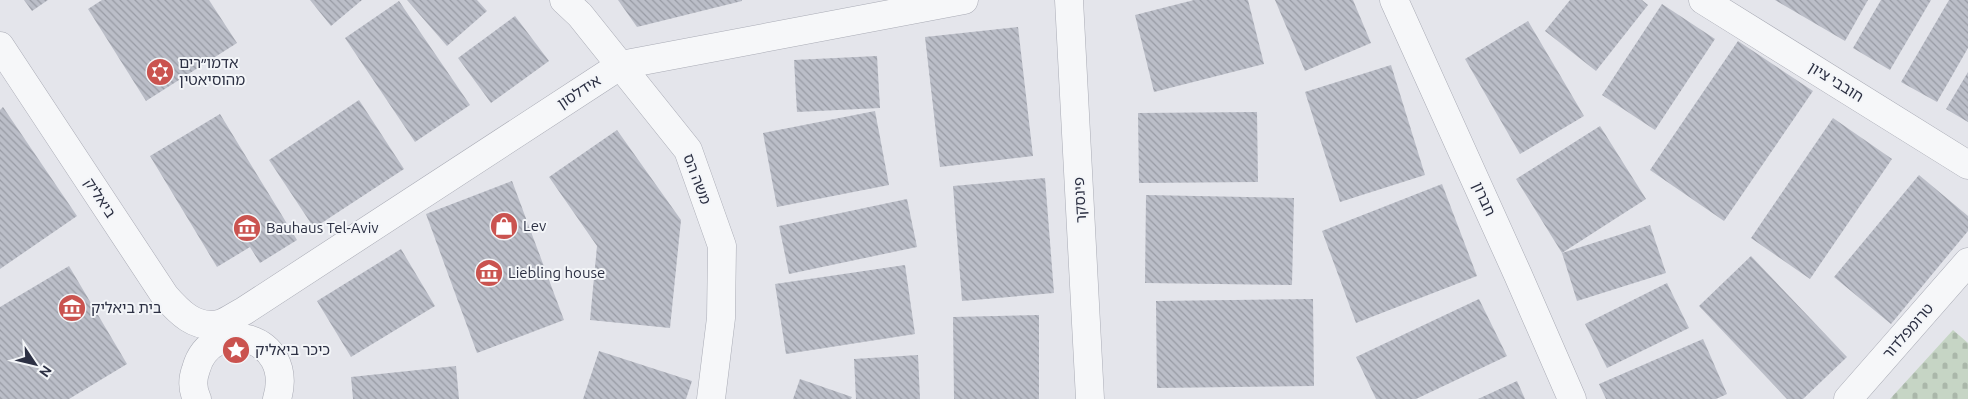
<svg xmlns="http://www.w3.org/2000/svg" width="1968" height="399" font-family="Ubuntu,'Noto Sans Hebrew',sans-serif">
<defs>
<pattern id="cemetery-stones" width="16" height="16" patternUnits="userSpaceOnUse" patternTransform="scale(1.25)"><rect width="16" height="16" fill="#c6d5c5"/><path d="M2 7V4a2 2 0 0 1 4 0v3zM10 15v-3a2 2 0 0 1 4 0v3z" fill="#aab7aa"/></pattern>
<pattern id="building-back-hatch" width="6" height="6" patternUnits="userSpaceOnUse" patternTransform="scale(1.25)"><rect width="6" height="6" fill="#bbbec8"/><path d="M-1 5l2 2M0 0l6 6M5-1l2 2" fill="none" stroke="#989ba4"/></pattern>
</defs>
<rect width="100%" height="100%" fill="#e4e5eb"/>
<path fill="url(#cemetery-stones)" d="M 1953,330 L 1968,343 L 1968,399 L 1890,399 Z"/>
<g fill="url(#building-back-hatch)">
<path d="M 24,0 L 48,0 L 32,11 Z"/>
<path d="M 102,0 L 209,0 L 237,43 L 146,101 L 88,9 Z"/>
<path d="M 310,0 L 362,0 L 331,26 Z"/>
<path d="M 407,0 L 477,0 L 487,11 L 447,46 Z"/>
<path d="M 618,0 L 742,0 L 742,1 L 637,27 Z"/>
<path d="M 1194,0 L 1248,0 L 1264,64 L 1154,92 L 1135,15 Z"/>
<path d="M 1275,0 L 1353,0 L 1371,43 L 1305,71 Z"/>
<path d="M 1570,0 L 1642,0 L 1648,5 L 1596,71 L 1545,31 Z"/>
<path d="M 1775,0 L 1868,0 L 1845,41 Z"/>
<path d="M 1881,0 L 1931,0 L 1890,70 L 1853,48 Z"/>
<path d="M 1949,0 L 1968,0 L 1968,48 L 1937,102 L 1901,82 Z"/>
<path d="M 399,1 L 470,105 L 415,142 L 345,38 Z"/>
<path d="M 1662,4 L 1715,39 L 1655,130 L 1602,95 Z"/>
<path d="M 515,16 L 549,61 L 491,103 L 458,58 Z"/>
<path d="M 1528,21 L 1584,116 L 1520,154 L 1465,59 Z"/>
<path d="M 1018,27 L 1033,156 L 940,167 L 925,37 Z"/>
<path d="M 1738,41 L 1813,91 L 1724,221 L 1650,170 Z"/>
<path d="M 877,56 L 880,108 L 797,112 L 794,60 Z"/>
<path d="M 1391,65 L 1425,175 L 1340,202 L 1305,92 Z"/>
<path d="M 1968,72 L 1968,122 L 1946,109 Z"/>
<path d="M 359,100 L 404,169 L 314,228 L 269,160 Z"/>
<path d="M 3,107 L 77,216 L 0,269 L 0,110 Z"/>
<path d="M 875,111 L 889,185 L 777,207 L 763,133 Z"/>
<path d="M 1257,112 L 1258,182 L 1139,183 L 1138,113 Z"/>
<path d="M 220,114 L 297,240 L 260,263 L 250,247 L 217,267 L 150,156 Z"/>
<path d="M 1833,118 L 1892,159 L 1810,279 L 1751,238 Z"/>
<path d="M 1600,126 L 1646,199 L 1562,253 L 1516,179 Z"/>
<path d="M 617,130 L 681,220 L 670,328 L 590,320 L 597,246 L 549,177 Z"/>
<path d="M 1919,175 L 1968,216 L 1968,231 L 1891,324 L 1834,277 Z"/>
<path d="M 1045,178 L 1054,293 L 962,301 L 953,186 Z"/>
<path d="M 512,181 L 564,320 L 477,353 L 426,214 Z"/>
<path d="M 1442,184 L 1477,276 L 1356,323 L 1322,231 Z"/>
<path d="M 1146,195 L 1294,198 L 1292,285 L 1145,283 Z"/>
<path d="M 907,199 L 917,247 L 789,274 L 779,226 Z"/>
<path d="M 1650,225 L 1666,273 L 1577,301 L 1562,253 Z"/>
<path d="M 401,249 L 435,306 L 351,357 L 317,301 Z"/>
<path d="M 1751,256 L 1847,357 L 1803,399 L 1787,399 L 1699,306 Z"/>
<path d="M 905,265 L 915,334 L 786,354 L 775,284 Z"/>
<path d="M 69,266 L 127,364 L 69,399 L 0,399 L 0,307 Z"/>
<path d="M 1667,283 L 1689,328 L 1607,368 L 1585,324 Z"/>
<path d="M 1313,299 L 1314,386 L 1157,388 L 1156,301 Z"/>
<path d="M 1479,299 L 1507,356 L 1416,399 L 1376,399 L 1356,357 Z"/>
<path d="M 1039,315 L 1039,399 L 954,399 L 953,317 Z"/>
<path d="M 1703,339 L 1727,394 L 1716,399 L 1606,399 L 1599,384 Z"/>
<path d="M 599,351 L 692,381 L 686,399 L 583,399 Z"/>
<path d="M 918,355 L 920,399 L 856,399 L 854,359 Z"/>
<path d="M 456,366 L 459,399 L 353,399 L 351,377 Z"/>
<path d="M 800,379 L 852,397 L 851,399 L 793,399 Z"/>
<path d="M 1517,381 L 1525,399 L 1478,399 Z"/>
</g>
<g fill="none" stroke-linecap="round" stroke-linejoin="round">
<defs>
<path id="pedestrian" d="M 197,399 C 192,389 192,380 196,369 C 211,314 296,335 277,399"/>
<g id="minor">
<path d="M 564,0 L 580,15 L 688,150 L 722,246 L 721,318 L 711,399"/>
<path d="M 1069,0 L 1090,399"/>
<path d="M 1394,0 L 1518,275 L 1572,399"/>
<path d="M 1703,0 L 1968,165"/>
<path d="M 0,46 L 165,296 C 179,312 195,329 219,324 C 227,322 236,315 244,311 L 621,65 L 964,0"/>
<path d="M 1848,399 L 1968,262"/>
</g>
</defs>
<use href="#pedestrian" stroke="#a9abb5" stroke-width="29"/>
<use href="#minor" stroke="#a9abb5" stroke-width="29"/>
<use href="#pedestrian" stroke="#f6f7f9" stroke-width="28"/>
<use href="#minor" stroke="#f6f7f9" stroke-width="28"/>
</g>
<defs>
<symbol id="synagogue-disc" viewBox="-11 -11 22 22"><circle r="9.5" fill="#ca534f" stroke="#f3f5f8"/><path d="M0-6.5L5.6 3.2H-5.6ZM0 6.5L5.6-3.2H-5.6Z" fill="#fff"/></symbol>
<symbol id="shop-disc" viewBox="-11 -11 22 22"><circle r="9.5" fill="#ca534f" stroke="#f3f5f8"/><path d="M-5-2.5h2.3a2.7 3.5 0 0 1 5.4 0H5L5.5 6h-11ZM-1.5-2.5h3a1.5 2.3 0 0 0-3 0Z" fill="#fff"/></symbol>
<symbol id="museum-disc" viewBox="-11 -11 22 22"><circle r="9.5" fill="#ca534f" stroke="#f3f5f8"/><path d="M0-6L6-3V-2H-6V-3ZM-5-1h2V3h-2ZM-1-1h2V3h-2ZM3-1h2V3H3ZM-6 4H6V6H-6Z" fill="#fff"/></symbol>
<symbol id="sight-disc" viewBox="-11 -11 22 22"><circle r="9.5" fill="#ca534f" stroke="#f3f5f8"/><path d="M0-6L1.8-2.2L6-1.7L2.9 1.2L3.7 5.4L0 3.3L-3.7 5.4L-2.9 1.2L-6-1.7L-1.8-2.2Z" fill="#fff"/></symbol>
</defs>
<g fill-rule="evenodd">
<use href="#synagogue-disc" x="144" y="56" width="32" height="32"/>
<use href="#shop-disc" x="488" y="210" width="32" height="32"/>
<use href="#museum-disc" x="231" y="212" width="32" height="32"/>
<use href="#museum-disc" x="473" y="257" width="32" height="32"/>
<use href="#museum-disc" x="56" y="292" width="32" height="32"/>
<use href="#sight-disc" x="220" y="334" width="32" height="32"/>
</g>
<g text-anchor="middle" stroke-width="4" stroke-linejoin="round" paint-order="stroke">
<g font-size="15" fill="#2c3043" stroke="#f3f5f8" text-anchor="start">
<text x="179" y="68">אדמו״רים<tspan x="179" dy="17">מהוסיאטין</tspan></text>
<text x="523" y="231">Lev</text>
<text x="266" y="233">Bauhaus Tel-Aviv</text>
<text x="508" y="278">Liebling house</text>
<text x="91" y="313">בית ביאליק</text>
<text x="255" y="355">כיכר ביאליק</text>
</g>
<g font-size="15" fill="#2c3043" stroke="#f3f5f8">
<text transform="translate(1836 82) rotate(32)" y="5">חובבי ציון</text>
<text transform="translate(579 92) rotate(-33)" y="5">אידלסון</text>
<text transform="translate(697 179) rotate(69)" y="5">משה הס</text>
<text transform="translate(100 198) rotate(57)" y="5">ביאליק</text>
<text transform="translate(1484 199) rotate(66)" y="5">חברון</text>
<text transform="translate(1080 200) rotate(-93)" y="5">פינסקר</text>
<text transform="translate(1908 331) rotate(-49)" y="5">טרומפלדור</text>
</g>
</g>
<g transform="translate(35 364) rotate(125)" stroke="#f3f5f8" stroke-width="4" paint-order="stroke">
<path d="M0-4L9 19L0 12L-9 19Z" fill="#2c3043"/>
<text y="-8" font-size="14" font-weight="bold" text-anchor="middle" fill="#2c3043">N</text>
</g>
</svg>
